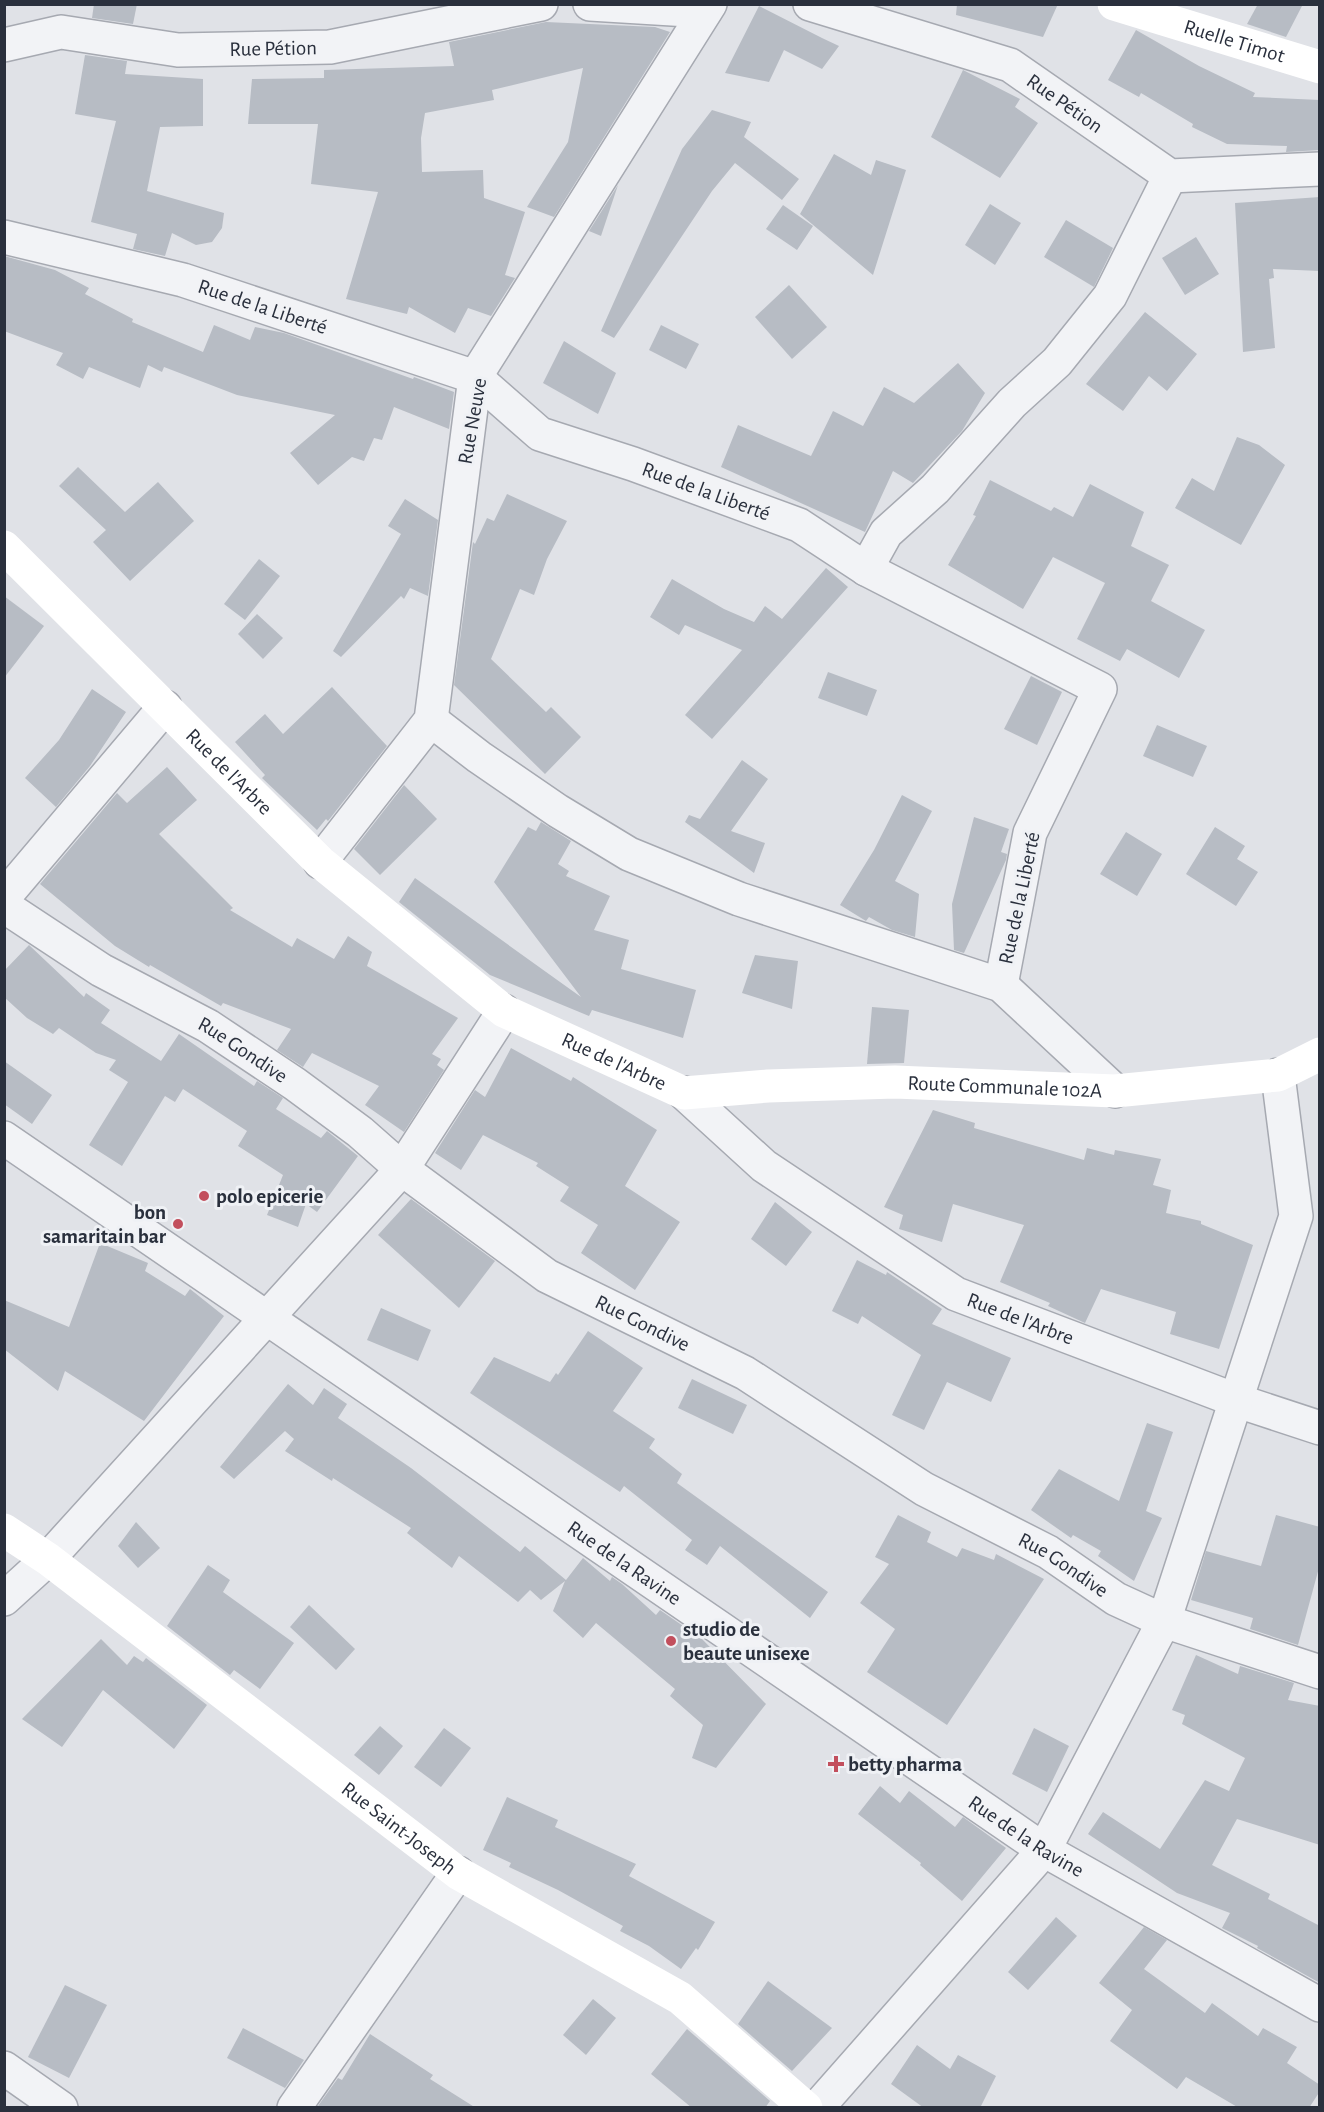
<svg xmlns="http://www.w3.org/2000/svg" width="1324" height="2112" font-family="'Alegreya Sans',sans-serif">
<rect width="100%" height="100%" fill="#e0e2e7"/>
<g fill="#b7bcc4">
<path d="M 94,4 L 137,4 L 133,24 L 92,18 Z"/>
<path d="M 957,4 L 1058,4 L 1043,37 L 956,15 Z"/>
<path d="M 1258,4 L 1303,4 L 1286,37 L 1247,24 Z"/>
<path d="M 759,6 L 822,38 L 839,46 L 822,69 L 784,50 L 769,82 L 725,73 Z"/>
<path d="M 546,22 L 655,27 L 670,32 L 554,217 L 527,207 L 568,142 L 583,68 L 492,90 L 494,100 L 425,113 L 421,138 L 422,172 L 483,170 L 484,198 L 525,212 L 505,275 L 515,278 L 491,316 L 468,308 L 455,333 L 409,307 L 407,314 L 346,299 L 378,192 L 311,184 L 318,124 L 248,124 L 252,79 L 324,78 L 324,70 L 454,66 L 449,42 Z"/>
<path d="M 1136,30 L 1199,66 L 1255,93 L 1253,97 L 1320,100 L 1320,150 L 1286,152 L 1287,146 L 1227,144 L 1192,127 L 1193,124 L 1141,93 L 1139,97 L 1108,80 Z"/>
<path d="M 85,55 L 127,61 L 125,74 L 203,79 L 203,126 L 160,127 L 147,191 L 224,213 L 222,228 L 212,242 L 196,245 L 172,233 L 165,256 L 133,249 L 137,234 L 91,222 L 116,121 L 75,114 Z"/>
<path d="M 963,70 L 1020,99 L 1015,107 L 1038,123 L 1000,178 L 931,137 Z"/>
<path d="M 712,110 L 751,122 L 744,137 L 799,179 L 782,200 L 735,163 L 712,191 L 614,338 L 601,331 L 682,149 Z"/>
<path d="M 834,154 L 871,175 L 876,160 L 906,170 L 873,275 L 800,214 Z"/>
<path d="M 618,185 L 601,236 L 589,231 Z"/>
<path d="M 1320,197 L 1320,271 L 1273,269 L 1274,278 L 1269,279 L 1275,348 L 1243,352 L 1235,203 Z"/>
<path d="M 990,204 L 1021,223 L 995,265 L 965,245 Z"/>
<path d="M 783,205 L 813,226 L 797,250 L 766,229 Z"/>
<path d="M 1066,220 L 1113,248 L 1094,287 L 1044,257 Z"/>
<path d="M 1196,237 L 1219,274 L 1185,295 L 1162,258 Z"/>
<path d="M 4,256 L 55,270 L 89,288 L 85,294 L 133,319 L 132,322 L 203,352 L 214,325 L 250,340 L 255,327 L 284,333 L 413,379 L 414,377 L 454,392 L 449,429 L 394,407 L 382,440 L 374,438 L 364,461 L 352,457 L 318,485 L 290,453 L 335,415 L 237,395 L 164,367 L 162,372 L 148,365 L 140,388 L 89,367 L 83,379 L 56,365 L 63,353 L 4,331 Z"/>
<path d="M 789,285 L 827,327 L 792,359 L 755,317 Z"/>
<path d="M 1145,312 L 1197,354 L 1167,391 L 1149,376 L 1123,411 L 1086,384 Z"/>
<path d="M 661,325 L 699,344 L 686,369 L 649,350 Z"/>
<path d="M 564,341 L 616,373 L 598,414 L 543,383 Z"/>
<path d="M 958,363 L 985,393 L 962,431 L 913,483 L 893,471 L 865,532 L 721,467 L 738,425 L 811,456 L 833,411 L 863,426 L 884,387 L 914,403 Z"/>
<path d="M 1237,437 L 1259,445 L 1285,465 L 1241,545 L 1175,508 L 1192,478 L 1214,491 Z"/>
<path d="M 78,467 L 125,512 L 158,482 L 194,521 L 130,581 L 93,542 L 106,530 L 59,486 Z"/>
<path d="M 990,480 L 1051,511 L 1054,507 L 1073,517 L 1090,484 L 1144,512 L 1131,546 L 1169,565 L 1151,601 L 1205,630 L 1179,678 L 1127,649 L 1120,661 L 1077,639 L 1105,583 L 1053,557 L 1023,609 L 948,565 L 976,516 L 973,515 Z"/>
<path d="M 507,494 L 567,521 L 547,559 L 534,595 L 520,589 L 491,659 L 546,712 L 551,707 L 581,737 L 545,774 L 454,685 L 473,542 L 475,544 L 487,518 L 494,521 Z"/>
<path d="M 405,499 L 438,520 L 428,596 L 410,588 L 404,599 L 401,596 L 341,657 L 333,651 L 401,534 L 388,526 Z"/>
<path d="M 259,559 L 280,576 L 245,620 L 224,604 Z"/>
<path d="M 826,568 L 848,587 L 712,739 L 685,715 L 742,650 L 685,625 L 679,635 L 650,617 L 672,579 L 724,609 L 754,622 L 765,606 L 782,619 Z"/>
<path d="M 4,596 L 44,626 L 4,678 Z"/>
<path d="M 257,614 L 283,638 L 263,659 L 238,634 Z"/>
<path d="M 828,672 L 877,690 L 867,716 L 818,698 Z"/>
<path d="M 1031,676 L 1062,692 L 1037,745 L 1004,729 Z"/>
<path d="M 332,687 L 387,746 L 328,821 L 326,819 L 317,830 L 262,778 L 265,775 L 235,742 L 265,714 L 283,734 Z"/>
<path d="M 92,689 L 126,712 L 90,766 L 56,807 L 25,778 L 59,740 Z"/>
<path d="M 1157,725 L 1207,746 L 1193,777 L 1143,756 Z"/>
<path d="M 742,760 L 768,779 L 731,831 L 765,843 L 754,873 L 685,822 L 689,815 L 700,819 Z"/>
<path d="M 167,767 L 197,800 L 159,834 L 233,908 L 230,910 L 292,947 L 297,938 L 334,959 L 348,936 L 372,952 L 367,966 L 458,1018 L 432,1054 L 441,1059 L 437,1065 L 444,1070 L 404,1132 L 365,1105 L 379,1086 L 312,1053 L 303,1067 L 277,1050 L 291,1029 L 223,1003 L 221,1006 L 150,965 L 149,967 L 115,946 L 40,884 L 117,793 L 127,803 Z"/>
<path d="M 404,785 L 437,819 L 380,875 L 354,849 Z"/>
<path d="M 902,795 L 932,811 L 895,881 L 919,894 L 915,937 L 892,930 L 869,917 L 866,921 L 840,905 L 874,850 Z"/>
<path d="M 974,817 L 1009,829 L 1001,852 L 1007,854 L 1006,860 L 964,953 L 954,950 L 952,904 Z"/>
<path d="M 541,822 L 571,841 L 558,864 L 569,871 L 566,876 L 610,896 L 594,930 L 629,940 L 621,969 L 696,990 L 683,1038 L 592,1010 L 589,1016 L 490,975 L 399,902 L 415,878 L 581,997 L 494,882 L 528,827 L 536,831 Z"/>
<path d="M 1215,827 L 1245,846 L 1237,859 L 1258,872 L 1236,906 L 1186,874 Z"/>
<path d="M 1126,832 L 1162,854 L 1137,896 L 1100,874 Z"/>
<path d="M 29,945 L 84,997 L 86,993 L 110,1010 L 101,1023 L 161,1061 L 179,1034 L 254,1086 L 257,1081 L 283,1098 L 276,1109 L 321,1138 L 327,1131 L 358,1156 L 317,1212 L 306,1204 L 298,1227 L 267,1215 L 283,1175 L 238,1146 L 247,1131 L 183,1089 L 175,1102 L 165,1096 L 122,1166 L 89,1145 L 128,1082 L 109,1070 L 116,1060 L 96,1053 L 59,1028 L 53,1034 L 27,1018 L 4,997 L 4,971 Z"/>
<path d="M 755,955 L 798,961 L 792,1009 L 742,993 Z"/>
<path d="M 872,1007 L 909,1010 L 904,1063 L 867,1064 Z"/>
<path d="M 511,1048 L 571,1081 L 573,1077 L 657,1130 L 625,1186 L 680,1222 L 635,1290 L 581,1253 L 598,1225 L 560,1201 L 569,1187 L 536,1166 L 538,1163 L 483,1135 L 461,1170 L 435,1153 L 475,1090 L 485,1097 Z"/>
<path d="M 4,1061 L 52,1095 L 32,1124 L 4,1104 Z"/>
<path d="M 933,1110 L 975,1123 L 974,1128 L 1084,1160 L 1087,1148 L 1114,1155 L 1115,1150 L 1161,1159 L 1153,1185 L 1171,1190 L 1166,1213 L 1201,1221 L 1201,1224 L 1253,1245 L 1219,1349 L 1170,1334 L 1176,1312 L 1101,1289 L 1085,1323 L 1048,1306 L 1050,1303 L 1000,1282 L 1024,1225 L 953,1204 L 942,1242 L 899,1229 L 903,1215 L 884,1207 Z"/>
<path d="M 411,1199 L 495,1261 L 459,1308 L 378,1235 Z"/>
<path d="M 775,1202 L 812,1232 L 786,1266 L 751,1239 Z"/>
<path d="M 100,1243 L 148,1263 L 145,1271 L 185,1296 L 190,1289 L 224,1316 L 144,1421 L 65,1371 L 58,1391 L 4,1349 L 4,1300 L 69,1327 Z"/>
<path d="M 857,1260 L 886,1275 L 887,1272 L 942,1309 L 932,1324 L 1011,1358 L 991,1402 L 947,1382 L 924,1430 L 892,1415 L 921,1355 L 862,1316 L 858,1324 L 832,1311 Z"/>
<path d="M 381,1308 L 431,1330 L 418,1361 L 367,1340 Z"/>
<path d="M 588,1331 L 643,1368 L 613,1411 L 655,1439 L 649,1448 L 682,1474 L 677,1483 L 828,1592 L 810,1618 L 720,1546 L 707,1565 L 685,1550 L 692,1540 L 624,1486 L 620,1492 L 470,1393 L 494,1357 L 550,1382 L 556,1373 L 558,1375 Z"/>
<path d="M 692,1379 L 747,1405 L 733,1434 L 678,1408 Z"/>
<path d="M 288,1384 L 313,1405 L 324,1388 L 347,1404 L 338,1418 L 411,1468 L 520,1552 L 525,1546 L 566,1580 L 583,1558 L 610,1581 L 612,1577 L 622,1584 L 656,1615 L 660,1610 L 702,1639 L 766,1704 L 716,1768 L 692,1758 L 703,1725 L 670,1696 L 675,1689 L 596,1623 L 583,1638 L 553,1611 L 565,1581 L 541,1600 L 530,1590 L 518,1602 L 459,1556 L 452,1568 L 407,1533 L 411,1528 L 333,1478 L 332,1481 L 285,1451 L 294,1439 L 285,1431 L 234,1479 L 220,1467 Z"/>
<path d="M 1147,1423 L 1173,1432 L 1146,1511 L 1162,1518 L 1134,1581 L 1098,1556 L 1101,1551 L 1073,1535 L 1071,1538 L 1031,1510 L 1059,1469 L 1119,1501 Z"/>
<path d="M 898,1515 L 931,1532 L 927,1542 L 957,1557 L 962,1548 L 994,1560 L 996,1554 L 1044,1579 L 947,1725 L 867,1672 L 895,1629 L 860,1603 L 889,1564 L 875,1557 Z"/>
<path d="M 1276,1515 L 1320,1527 L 1320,1564 L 1298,1645 L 1250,1629 L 1253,1618 L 1191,1600 L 1206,1551 L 1261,1566 Z"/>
<path d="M 136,1522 L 160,1548 L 138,1568 L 118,1546 Z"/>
<path d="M 208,1565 L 230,1580 L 223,1592 L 294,1643 L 260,1689 L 234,1670 L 230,1675 L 167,1626 Z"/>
<path d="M 309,1605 L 355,1649 L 336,1670 L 290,1627 Z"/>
<path d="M 101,1639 L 127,1665 L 134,1656 L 143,1662 L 146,1658 L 207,1705 L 174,1749 L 103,1690 L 62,1747 L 22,1719 Z"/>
<path d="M 1196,1655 L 1238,1674 L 1240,1666 L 1294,1683 L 1288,1700 L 1320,1706 L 1320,1845 L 1237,1819 L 1212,1865 L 1270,1894 L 1268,1899 L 1320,1926 L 1320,1983 L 1257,1948 L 1258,1946 L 1222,1928 L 1230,1913 L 1177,1893 L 1088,1834 L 1103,1812 L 1160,1849 L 1205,1780 L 1229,1791 L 1245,1758 L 1182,1724 L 1185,1715 L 1172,1710 Z"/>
<path d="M 380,1726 L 403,1746 L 379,1775 L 354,1755 Z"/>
<path d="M 444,1728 L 471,1748 L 441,1787 L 414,1767 Z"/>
<path d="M 1034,1728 L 1069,1746 L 1047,1792 L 1012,1774 Z"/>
<path d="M 880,1786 L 900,1803 L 909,1791 L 955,1827 L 963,1817 L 1006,1848 L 962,1901 L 920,1865 L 921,1863 L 858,1814 Z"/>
<path d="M 507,1797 L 558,1820 L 555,1827 L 636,1864 L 629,1876 L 715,1922 L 698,1950 L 696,1948 L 681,1969 L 649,1946 L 620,1931 L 623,1926 L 558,1890 L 509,1867 L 511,1863 L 483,1850 Z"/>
<path d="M 1056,1917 L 1077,1936 L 1028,1990 L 1008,1972 Z"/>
<path d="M 1144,1927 L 1167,1940 L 1144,1969 L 1205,2013 L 1212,2003 L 1258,2036 L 1263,2028 L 1297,2047 L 1287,2063 L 1320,2085 L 1320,2091 L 1309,2108 L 1239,2108 L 1186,2077 L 1177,2089 L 1110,2041 L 1132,2010 L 1099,1983 Z"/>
<path d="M 768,1981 L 832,2028 L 792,2071 L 738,2024 Z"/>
<path d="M 65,1985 L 107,2005 L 69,2078 L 28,2057 Z"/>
<path d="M 593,1999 L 616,2018 L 586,2055 L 563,2035 Z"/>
<path d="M 243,2028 L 304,2060 L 285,2088 L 227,2058 Z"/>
<path d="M 687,2029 L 770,2101 L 765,2108 L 692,2108 L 651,2074 Z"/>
<path d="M 370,2034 L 433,2075 L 430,2079 L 476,2108 L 318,2106 L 338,2078 L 342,2080 Z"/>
<path d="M 917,2045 L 950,2069 L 958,2055 L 996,2076 L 980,2108 L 924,2108 L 891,2084 Z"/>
</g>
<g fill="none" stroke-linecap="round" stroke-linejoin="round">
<defs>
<g id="street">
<path d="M 590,4 L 705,11"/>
<path id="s1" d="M 810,4 L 1010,65 L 1170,176 L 1320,169"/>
<path id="s2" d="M 4,45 L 61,32 L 178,50 L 330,47 L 541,4"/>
<path id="s3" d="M 4,237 L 183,280 L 475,377 L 540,434 L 633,464 L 799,525 L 866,569 L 1100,689 L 1030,833 L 1001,985"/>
<path d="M 866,569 L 886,533 L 935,489 L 1012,403 L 1057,362 L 1110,296 L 1170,176"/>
<path d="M 431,720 L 479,757 L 558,811 L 629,854 L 739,899 L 1001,985 L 1115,1091"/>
<path d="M 320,862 L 431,720 L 475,377 L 710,4"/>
<path d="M 4,897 L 165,707"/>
<path id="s4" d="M 4,906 L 101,970 L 208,1026 L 295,1084 L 360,1132 L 402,1169 L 547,1276 L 745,1373 L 924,1489 L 1048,1552 L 1116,1599 L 1164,1621 L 1320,1672"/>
<path id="s5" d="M 684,1093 L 764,1166 L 956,1294 L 1238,1401 L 1320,1428"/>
<path id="s6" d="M 4,1138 L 1044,1850 L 1320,2005"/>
<path d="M 4,1599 L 48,1559 L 402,1169 L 504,1011"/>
<path d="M 4,2068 L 61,2108"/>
<path d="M 294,2108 L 458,1873"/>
<path d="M 817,2108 L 1044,1850 L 1164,1621 L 1296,1216 L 1278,1075"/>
</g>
</defs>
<use href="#street" stroke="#a6a9b1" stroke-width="36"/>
<use href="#street" stroke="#f2f3f6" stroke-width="33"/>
<g stroke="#fff" stroke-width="33">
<path id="s7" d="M 1114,4 L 1320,67"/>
<path id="s8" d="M 4,547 L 320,862 L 504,1011 L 684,1093 L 768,1086 L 895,1082 L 1115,1091 L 1278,1075 L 1320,1054"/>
<path id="s9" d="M 4,1530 L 48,1559 L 458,1873 L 680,1998 L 806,2108"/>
</g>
</g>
<g fill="#c24f5d" stroke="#eff1f5" stroke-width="2">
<circle cx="204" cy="1196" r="6"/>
<circle cx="178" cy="1224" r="6"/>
<circle cx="671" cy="1641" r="6"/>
<path d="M833 1755h6v6h6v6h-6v6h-6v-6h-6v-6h6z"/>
</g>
<g text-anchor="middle" stroke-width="6" stroke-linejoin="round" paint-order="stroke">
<g font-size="21" fill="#2a303d" stroke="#eff1f5">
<text dy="7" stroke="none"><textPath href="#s7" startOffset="126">Ruelle Timot</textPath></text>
<text dy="7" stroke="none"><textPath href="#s2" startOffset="272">Rue Pétion</textPath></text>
<text dy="7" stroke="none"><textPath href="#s1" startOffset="276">Rue Pétion</textPath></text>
<text dy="7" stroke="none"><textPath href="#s3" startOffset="268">Rue de la Liberté</textPath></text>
<text transform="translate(472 421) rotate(-80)" y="7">Rue Neuve</text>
<text dy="7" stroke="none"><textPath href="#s3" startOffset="754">Rue de la Liberté</textPath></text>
<text dy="7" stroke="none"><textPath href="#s8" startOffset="318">Rue de l'Arbre</textPath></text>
<text transform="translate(1019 898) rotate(-78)" y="7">Rue de la Liberté</text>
<text dy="7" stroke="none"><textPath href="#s4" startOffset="279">Rue Gondive</textPath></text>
<text dy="7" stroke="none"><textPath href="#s8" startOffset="804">Rue de l'Arbre</textPath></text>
<text dy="7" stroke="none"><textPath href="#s8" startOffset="1202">Route Communale 102A</textPath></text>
<text dy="7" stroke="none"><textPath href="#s5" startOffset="408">Rue de l'Arbre</textPath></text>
<text dy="7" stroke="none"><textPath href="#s4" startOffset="765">Rue Gondive</textPath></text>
<text dy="7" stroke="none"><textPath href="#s6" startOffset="752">Rue de la Ravine</textPath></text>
<text dy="7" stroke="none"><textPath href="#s4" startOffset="1251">Rue Gondive</textPath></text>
<text dy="7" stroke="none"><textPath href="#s9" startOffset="495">Rue Saint-Joseph</textPath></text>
<text dy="7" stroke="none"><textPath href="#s6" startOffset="1238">Rue de la Ravine</textPath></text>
</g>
<g font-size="21" font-weight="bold" fill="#2a303d" stroke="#eff1f5" text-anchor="start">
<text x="216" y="1203">polo epicerie</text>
<text x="166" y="1219" text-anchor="end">bon<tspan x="166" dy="24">samaritain bar</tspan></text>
<text x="683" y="1636">studio de<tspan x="683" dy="24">beaute unisexe</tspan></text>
<text x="848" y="1771">betty pharma</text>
</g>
</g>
<rect width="1324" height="2112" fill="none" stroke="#2a303d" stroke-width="12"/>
</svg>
